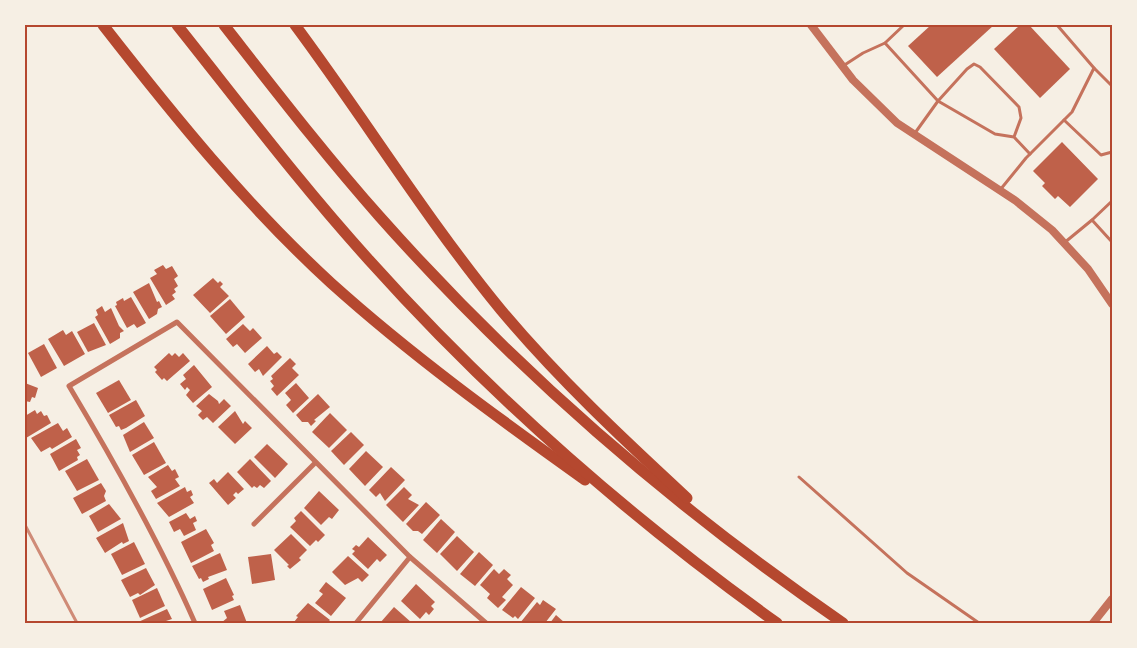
<svg xmlns="http://www.w3.org/2000/svg" width="1137" height="648" font-family="Jost,sans-serif">
<rect width="100%" height="100%" fill="#f6efe4"/>
<g fill="#bf614a">
<path d="M 931,25 L 994,25 L 937,77 L 908,46 Z"/>
<path d="M 1020,25 L 1029,25 L 1070,69 L 1040,98 L 994,49 Z"/>
<path d="M 1062,142 L 1098,179 L 1070,207 L 1058,196 L 1055,199 L 1042,186 L 1045,183 L 1033,171 Z"/>
<path d="M 163,265 L 166,269 L 172,266 L 178,276 L 174,279 L 178,286 L 174,289 L 176,292 L 172,295 L 175,299 L 166,305 L 150,278 L 157,274 L 154,270 Z"/>
<path d="M 213,278 L 218,283 L 220,281 L 223,284 L 220,287 L 229,296 L 210,313 L 193,295 Z"/>
<path d="M 149,283 L 157,302 L 159,301 L 162,307 L 158,309 L 157,314 L 149,319 L 133,292 Z"/>
<path d="M 131,297 L 146,323 L 137,328 L 134,324 L 127,328 L 115,306 L 117,305 L 116,302 L 123,298 L 124,301 Z"/>
<path d="M 230,299 L 245,317 L 226,334 L 210,316 Z"/>
<path d="M 102,306 L 105,312 L 111,308 L 119,326 L 124,331 L 120,333 L 120,338 L 110,344 L 95,317 L 98,315 L 96,310 Z"/>
<path d="M 94,323 L 106,345 L 88,352 L 77,332 Z"/>
<path d="M 243,324 L 250,331 L 253,328 L 262,338 L 245,353 L 237,344 L 233,347 L 226,339 Z"/>
<path d="M 63,330 L 66,335 L 72,331 L 85,354 L 64,366 L 48,339 Z"/>
<path d="M 44,344 L 57,368 L 41,377 L 28,353 Z"/>
<path d="M 267,346 L 274,354 L 277,352 L 282,357 L 263,376 L 259,369 L 255,372 L 248,364 Z"/>
<path d="M 169,353 L 172,356 L 175,353 L 179,357 L 183,353 L 190,361 L 167,381 L 164,378 L 162,380 L 155,372 L 157,370 L 154,367 Z"/>
<path d="M 290,358 L 296,364 L 292,368 L 299,375 L 277,396 L 271,389 L 274,386 L 270,381 L 273,379 L 271,376 Z"/>
<path d="M 194,365 L 212,387 L 193,403 L 186,395 L 190,390 L 187,387 L 185,390 L 180,384 L 186,379 L 183,375 Z"/>
<path d="M 119,380 L 131,400 L 108,413 L 96,393 Z"/>
<path d="M 25,383 L 38,388 L 35,398 L 32,397 L 30,402 L 25,401 Z"/>
<path d="M 296,383 L 309,398 L 293,413 L 286,405 L 291,400 L 285,393 Z"/>
<path d="M 209,394 L 218,401 L 219,404 L 224,399 L 231,406 L 213,423 L 207,417 L 203,420 L 198,415 L 202,411 L 196,406 Z"/>
<path d="M 318,394 L 330,407 L 314,420 L 316,421 L 311,426 L 308,422 L 302,422 L 296,415 Z"/>
<path d="M 136,400 L 145,416 L 126,428 L 121,430 L 119,426 L 116,427 L 109,415 Z"/>
<path d="M 35,410 L 37,414 L 41,411 L 44,416 L 47,415 L 51,423 L 26,438 L 25,416 Z"/>
<path d="M 235,411 L 243,424 L 245,421 L 252,428 L 235,444 L 218,427 Z"/>
<path d="M 330,413 L 347,430 L 329,448 L 312,432 Z"/>
<path d="M 144,422 L 154,438 L 130,452 L 123,435 Z"/>
<path d="M 58,423 L 63,431 L 67,428 L 72,437 L 52,449 L 50,447 L 41,452 L 31,438 Z"/>
<path d="M 351,432 L 364,445 L 344,465 L 331,451 Z"/>
<path d="M 76,439 L 81,448 L 77,450 L 80,455 L 77,457 L 78,460 L 59,471 L 50,454 Z"/>
<path d="M 154,442 L 166,463 L 144,475 L 132,455 Z"/>
<path d="M 267,444 L 288,464 L 275,478 L 254,457 Z"/>
<path d="M 366,451 L 383,467 L 365,486 L 349,469 Z"/>
<path d="M 87,459 L 99,480 L 77,491 L 65,471 Z"/>
<path d="M 250,459 L 271,481 L 264,488 L 260,485 L 257,488 L 254,486 L 252,488 L 237,472 Z"/>
<path d="M 168,465 L 172,471 L 175,469 L 179,477 L 175,479 L 180,486 L 156,499 L 151,491 L 157,487 L 148,477 Z"/>
<path d="M 391,467 L 405,480 L 385,501 L 380,493 L 376,497 L 369,490 Z"/>
<path d="M 228,472 L 244,489 L 238,494 L 236,492 L 233,495 L 236,498 L 228,505 L 209,483 L 214,479 L 217,483 Z"/>
<path d="M 101,483 L 106,491 L 104,496 L 106,501 L 82,514 L 73,498 Z"/>
<path d="M 185,487 L 187,492 L 191,490 L 193,495 L 190,497 L 194,503 L 169,517 L 157,503 Z"/>
<path d="M 404,487 L 412,495 L 408,499 L 419,505 L 403,522 L 386,505 Z"/>
<path d="M 319,491 L 339,510 L 332,519 L 329,517 L 321,525 L 304,508 Z"/>
<path d="M 426,502 L 440,515 L 422,534 L 418,531 L 413,531 L 406,524 Z"/>
<path d="M 109,504 L 121,519 L 98,532 L 89,516 Z"/>
<path d="M 301,511 L 325,535 L 318,542 L 316,540 L 310,546 L 290,527 L 296,521 L 294,518 Z"/>
<path d="M 186,513 L 190,519 L 195,516 L 197,521 L 193,523 L 196,530 L 184,536 L 180,529 L 174,532 L 169,522 Z"/>
<path d="M 441,519 L 455,532 L 437,553 L 423,540 Z"/>
<path d="M 123,523 L 129,541 L 123,544 L 122,542 L 105,553 L 96,538 Z"/>
<path d="M 206,529 L 214,543 L 211,545 L 214,551 L 191,563 L 181,542 Z"/>
<path d="M 291,534 L 307,550 L 299,558 L 301,560 L 290,569 L 287,566 L 289,565 L 274,550 Z"/>
<path d="M 457,536 L 474,552 L 457,571 L 440,554 Z"/>
<path d="M 368,537 L 387,555 L 380,562 L 377,559 L 368,569 L 352,554 L 355,551 L 352,549 L 356,545 L 359,547 Z"/>
<path d="M 134,542 L 145,564 L 122,575 L 111,554 Z"/>
<path d="M 479,552 L 493,565 L 475,586 L 460,574 Z"/>
<path d="M 220,553 L 227,570 L 208,577 L 209,579 L 203,582 L 201,578 L 199,579 L 192,566 Z"/>
<path d="M 271,554 L 275,580 L 252,584 L 248,557 Z"/>
<path d="M 348,556 L 369,575 L 362,582 L 358,578 L 345,585 L 332,572 Z"/>
<path d="M 146,568 L 155,585 L 140,595 L 138,593 L 130,597 L 121,580 Z"/>
<path d="M 494,569 L 499,574 L 504,569 L 511,575 L 507,579 L 513,585 L 502,597 L 506,600 L 498,608 L 487,598 L 490,594 L 480,585 Z"/>
<path d="M 226,578 L 234,595 L 232,596 L 234,600 L 212,610 L 203,589 Z"/>
<path d="M 326,582 L 346,598 L 331,616 L 315,603 L 323,594 L 319,591 Z"/>
<path d="M 416,584 L 435,602 L 431,606 L 434,609 L 429,615 L 426,612 L 420,619 L 401,601 Z"/>
<path d="M 521,587 L 535,598 L 518,619 L 515,616 L 513,618 L 502,610 Z"/>
<path d="M 157,588 L 165,606 L 140,618 L 132,600 Z"/>
<path d="M 543,600 L 556,609 L 545,623 L 520,623 L 537,602 L 540,605 Z"/>
<path d="M 308,603 L 330,620 L 327,623 L 294,622 L 298,617 L 296,616 Z"/>
<path d="M 240,605 L 247,623 L 221,623 L 227,618 L 224,611 Z"/>
<path d="M 394,607 L 412,623 L 380,623 Z"/>
<path d="M 167,609 L 172,619 L 166,621 L 167,623 L 136,623 Z"/>
<path d="M 556,615 L 565,623 L 550,623 Z"/>
</g>
<g fill="none" stroke-linecap="round" stroke-linejoin="round">
<g stroke="#c5725c" stroke-width="3">
<path d="M 1057,25 L 1094,68"/>
<path d="M 885,43 L 938,101 L 915,133"/>
<path d="M 843,66 L 863,53 L 885,43 L 904,25"/>
<path d="M 1064,120 L 1101,155 L 1112,152"/>
<path d="M 1014,137 L 1021,118 L 1019,107 L 980,67 L 974,64 L 967,69 L 938,101 L 995,134 L 1014,137 L 1030,154"/>
<path d="M 1000,190 L 1026,158 L 1072,112 L 1094,68 L 1112,86"/>
<path d="M 1092,220 L 1112,201"/>
<path d="M 1064,243 L 1092,220 L 1112,242"/>
<path d="M 799,477 L 907,573 L 979,623"/>
</g>
<g stroke="#c5725c" stroke-width="5">
<path d="M 254,524 L 315,463"/>
<path d="M 195,623 C 159,541 115,463 69,386 L 177,322 L 410,557 L 486,623"/>
<path d="M 356,623 L 410,557"/>
</g>
<g stroke="#c5725c" stroke-width="8">
<path d="M 811,25 L 853,80 L 897,123 L 1016,201 L 1052,230 L 1088,269 L 1112,304"/>
<path d="M 1093,623 L 1112,599"/>
</g>
<g stroke="#b5482f" stroke-width="11">
<path d="M 103,25 C 174,116 246,205 331,283 C 411,355 498,418 585,480"/>
<path d="M 177,25 C 240,104 301,185 369,260 C 491,396 629,517 777,623"/>
<path d="M 224,25 C 275,90 325,155 380,217 C 516,370 674,507 843,623"/>
<path d="M 295,25 C 365,119 427,220 501,310 C 558,378 622,438 687,498"/>
</g>
<path stroke="#cf8b77" stroke-width="3" d="M 25,525 L 77,623"/>
</g>
<rect width="1137" height="648" fill="none" stroke="#f6efe4" stroke-width="52"/>
<rect x="26" y="26" width="1085" height="596" fill="none" stroke="#b5482f" stroke-width="2"/>
</svg>
